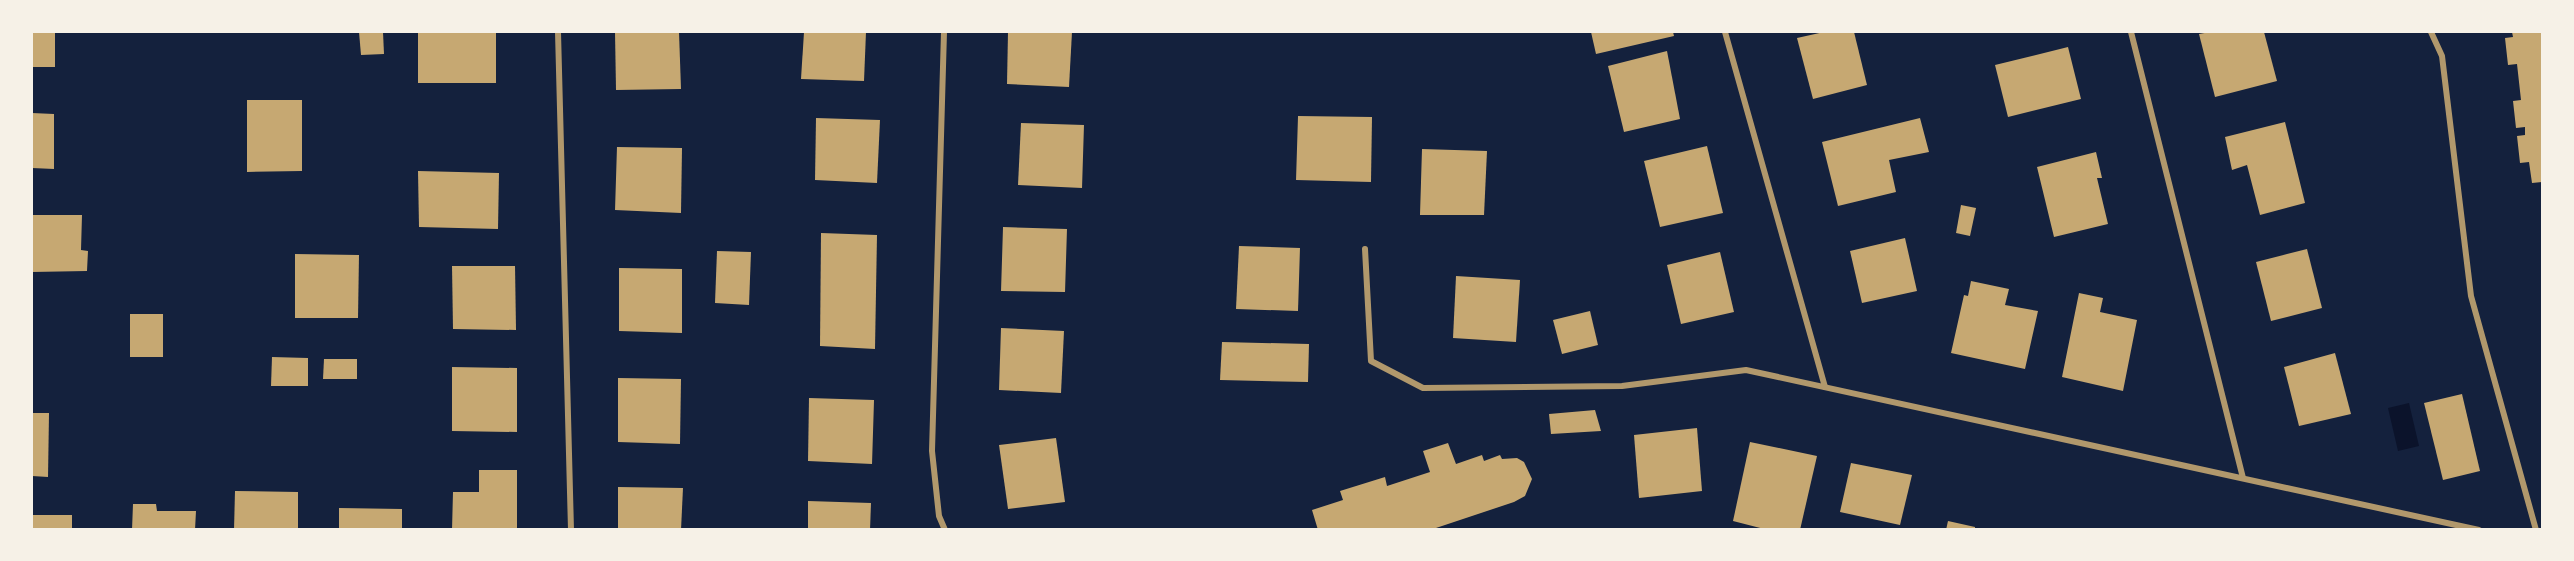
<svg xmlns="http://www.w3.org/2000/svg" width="2574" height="561" font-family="Figtree,sans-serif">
<rect width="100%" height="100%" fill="#14213d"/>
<path fill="#0b132b" d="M 2409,403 L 2419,446 L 2398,451 L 2388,408 Z"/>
<g fill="#c6a872">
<rect x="32" y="32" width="23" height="35"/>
<path d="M 359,32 L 383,32 L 384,54 L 361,55 Z"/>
<rect x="418" y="32" width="78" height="51"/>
<path d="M 615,32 L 679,32 L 681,89 L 616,90 Z"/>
<path d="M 804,32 L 866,32 L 864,81 L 801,79 Z"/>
<path d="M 1008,32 L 1072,32 L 1069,87 L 1007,84 Z"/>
<path d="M 1591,32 L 1673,32 L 1674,36 L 1596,54 Z"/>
<path d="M 1824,32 L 1854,32 L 1867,85 L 1813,99 L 1797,38 Z"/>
<path d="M 2210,32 L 2264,32 L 2277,81 L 2215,97 L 2199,34 Z"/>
<path d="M 2512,32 L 2542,32 L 2542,182 L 2532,183 L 2529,162 L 2520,163 L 2517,136 L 2525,135 L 2525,127 L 2516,128 L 2513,101 L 2521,100 L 2517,64 L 2508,65 L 2505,38 L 2513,37 Z"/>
<path d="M 2068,47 L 2081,99 L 2008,117 L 1995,65 Z"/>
<path d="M 1667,51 L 1680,119 L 1624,132 L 1608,66 Z"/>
<path d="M 247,100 L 302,100 L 302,171 L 247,172 Z"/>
<path d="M 32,113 L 54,114 L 54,169 L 32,168 Z"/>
<path d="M 1298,116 L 1372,117 L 1371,182 L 1296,180 Z"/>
<path d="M 816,118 L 880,120 L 877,183 L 815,180 Z"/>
<path d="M 1920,118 L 1929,152 L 1889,160 L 1896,192 L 1838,206 L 1822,142 Z"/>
<path d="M 2285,122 L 2305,203 L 2260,215 L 2247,165 L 2232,170 L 2225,137 Z"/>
<path d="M 1021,123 L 1084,125 L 1082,188 L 1018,185 Z"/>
<path d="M 1707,146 L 1723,213 L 1660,227 L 1644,161 Z"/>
<path d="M 617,147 L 682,148 L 681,213 L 615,210 Z"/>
<path d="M 1422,149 L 1487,151 L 1484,215 L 1420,215 Z"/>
<path d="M 2096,152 L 2102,178 L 2097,178 L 2108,224 L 2054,237 L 2037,167 Z"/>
<path d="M 418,171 L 499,173 L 498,229 L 419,227 Z"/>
<path d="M 1961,205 L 1976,208 L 1970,236 L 1956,233 Z"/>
<path d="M 32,215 L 82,215 L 81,250 L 88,251 L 87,271 L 32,272 Z"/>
<path d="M 1003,227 L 1067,229 L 1065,292 L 1001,291 Z"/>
<path d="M 821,233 L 877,235 L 875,349 L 820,346 Z"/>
<path d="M 1905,238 L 1917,291 L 1862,303 L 1850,251 Z"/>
<path d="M 1239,246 L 1300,248 L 1298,311 L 1236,309 Z"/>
<path d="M 2307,249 L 2322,308 L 2271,321 L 2256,262 Z"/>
<path d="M 717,251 L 751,252 L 749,305 L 715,303 Z"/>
<path d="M 1720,252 L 1734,312 L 1681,324 L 1667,265 Z"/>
<path d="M 295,254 L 359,255 L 358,318 L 295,318 Z"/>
<path d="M 452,266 L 515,266 L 516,330 L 453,329 Z"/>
<path d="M 619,268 L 682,269 L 682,333 L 619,331 Z"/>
<path d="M 1456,276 L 1520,280 L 1516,342 L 1453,338 Z"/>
<path d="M 1971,281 L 2009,289 L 2005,305 L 2038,311 L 2025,369 L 1951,353 L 1964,295 L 1968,296 Z"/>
<path d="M 2079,293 L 2103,298 L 2100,312 L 2137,320 L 2123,391 L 2062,377 Z"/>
<path d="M 1590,311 L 1598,345 L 1562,354 L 1553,320 Z"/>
<rect x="130" y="314" width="33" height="43"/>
<path d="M 1001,328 L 1064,331 L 1061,393 L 999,390 Z"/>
<path d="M 1222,342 L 1309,344 L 1308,382 L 1220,380 Z"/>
<path d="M 2335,353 L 2351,414 L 2299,426 L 2284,367 Z"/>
<path d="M 272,357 L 308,358 L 308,386 L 271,386 Z"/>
<path d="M 324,359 L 357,359 L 357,379 L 323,379 Z"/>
<path d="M 452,367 L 517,368 L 517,432 L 452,431 Z"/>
<path d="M 618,378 L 681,379 L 680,444 L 618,442 Z"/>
<path d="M 2462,394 L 2480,471 L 2443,480 L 2424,403 Z"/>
<path d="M 809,398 L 874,400 L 872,464 L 808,461 Z"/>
<path d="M 1595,410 L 1601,431 L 1551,434 L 1549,414 Z"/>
<path d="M 32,413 L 49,413 L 48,477 L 32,476 Z"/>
<path d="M 1697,428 L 1702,491 L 1639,498 L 1634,435 Z"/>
<path d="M 1056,438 L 1065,502 L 1008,509 L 999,445 Z"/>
<path d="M 1750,442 L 1817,456 L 1800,530 L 1768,530 L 1733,521 Z"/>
<path d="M 1448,443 L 1456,464 L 1482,455 L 1484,461 L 1500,455 L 1502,459 L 1517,458 L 1524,462 L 1532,479 L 1525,496 L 1514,502 L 1430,530 L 1318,530 L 1312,510 L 1343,500 L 1340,491 L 1385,477 L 1387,486 L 1430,472 L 1423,451 Z"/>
<path d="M 1851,463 L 1912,475 L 1900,525 L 1840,512 Z"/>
<path d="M 479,470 L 517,470 L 517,530 L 452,530 L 453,492 L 479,492 Z"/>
<path d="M 618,487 L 683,488 L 681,530 L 618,530 Z"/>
<path d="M 235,491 L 298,492 L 298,530 L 234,530 Z"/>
<path d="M 808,501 L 871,503 L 870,530 L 808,530 Z"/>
<path d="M 133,504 L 156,504 L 157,511 L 196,511 L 195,530 L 132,530 Z"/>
<path d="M 339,508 L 402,509 L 402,530 L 339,530 Z"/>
<rect x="32" y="515" width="40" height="15"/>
<path d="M 1948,521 L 1975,527 L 1975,530 L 1946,530 Z"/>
</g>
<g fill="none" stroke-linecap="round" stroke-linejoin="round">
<g stroke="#b1986c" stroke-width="6">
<path d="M 558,32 L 571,530"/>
<path d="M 944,32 L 932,451 L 939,516 L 945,530"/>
<path d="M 1725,32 L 1825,387"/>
<path d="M 2131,32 L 2243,478"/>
<path d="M 2431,32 L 2442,56 L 2471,296 L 2536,530"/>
<path d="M 1365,249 L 1371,361 L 1423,388 L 1622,386 L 1746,370 L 2479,530"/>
</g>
</g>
<rect width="2574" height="561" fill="none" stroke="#f6f1e7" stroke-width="66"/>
</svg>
